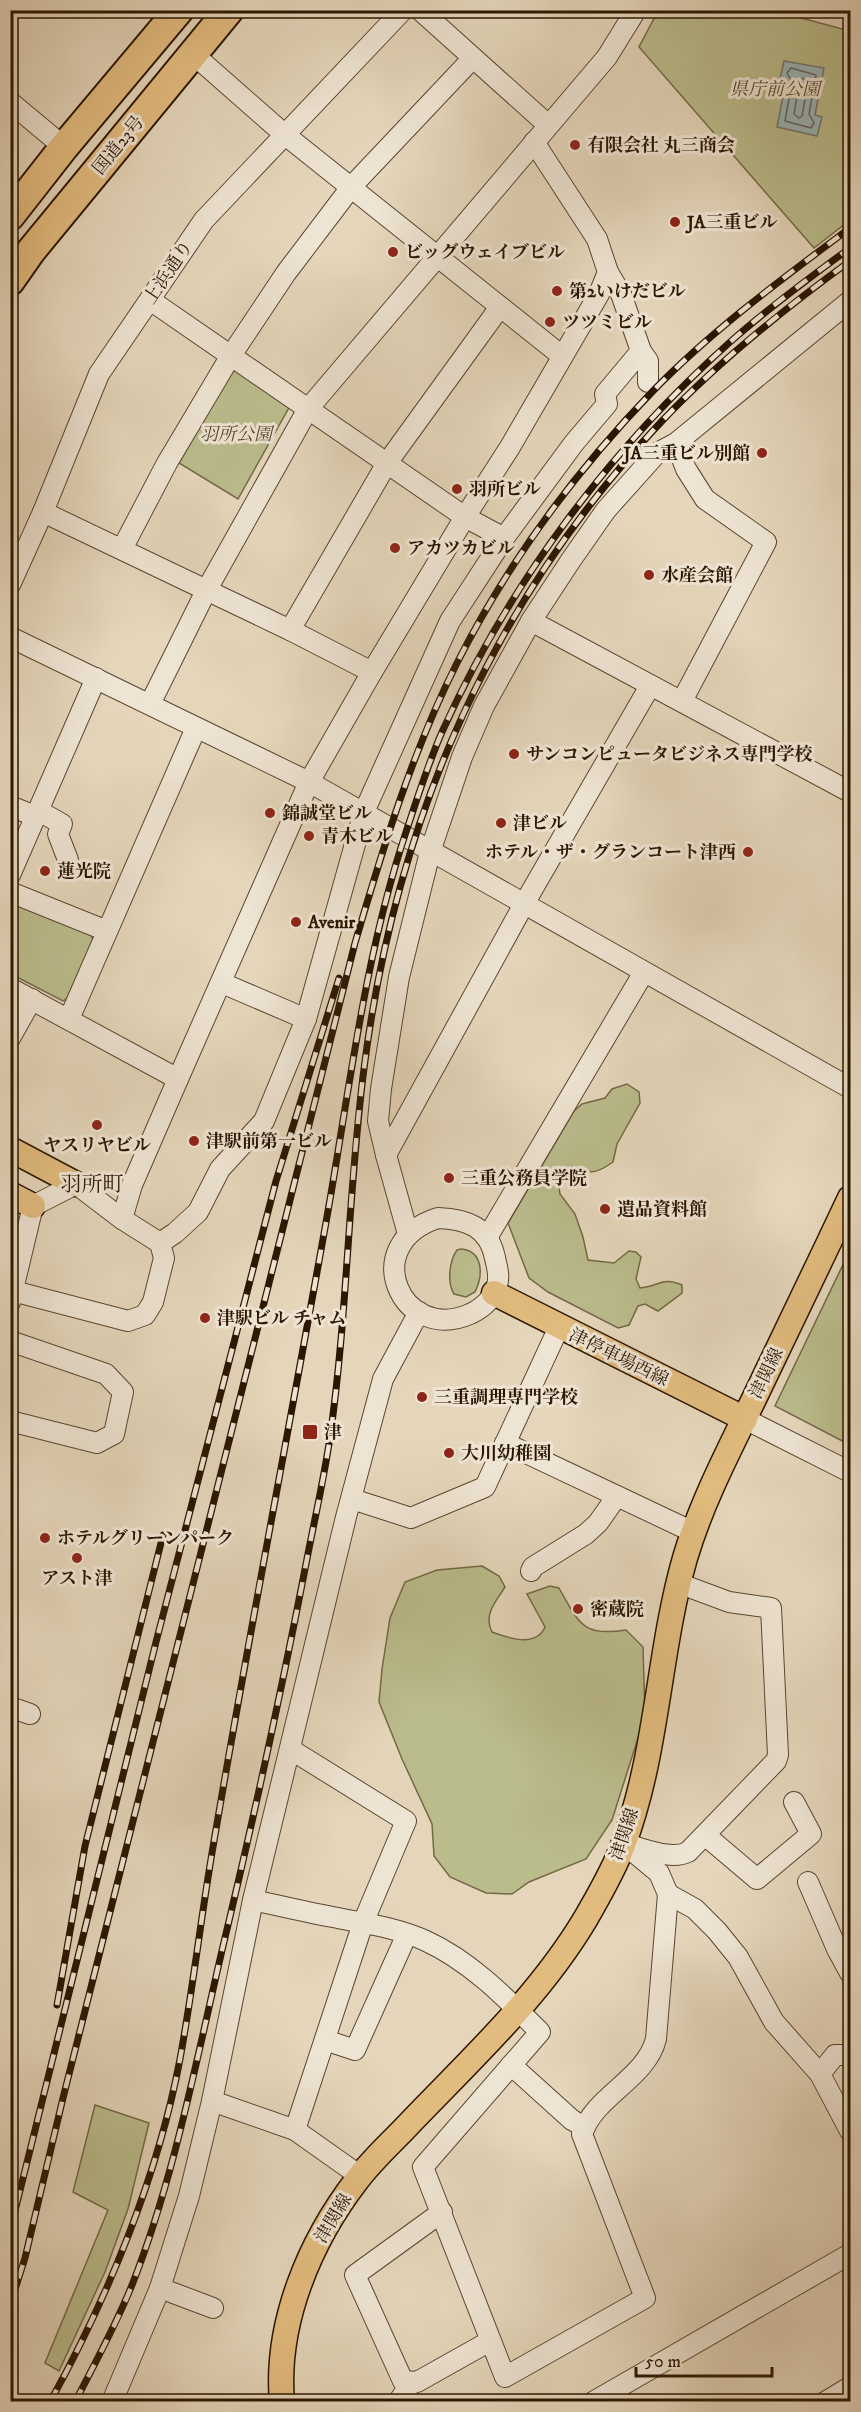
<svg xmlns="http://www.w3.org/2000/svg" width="861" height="2412" font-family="'IM FELL DW Pica','Noto Serif JP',serif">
<rect width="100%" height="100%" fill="#e5d6bb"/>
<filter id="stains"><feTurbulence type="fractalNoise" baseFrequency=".00333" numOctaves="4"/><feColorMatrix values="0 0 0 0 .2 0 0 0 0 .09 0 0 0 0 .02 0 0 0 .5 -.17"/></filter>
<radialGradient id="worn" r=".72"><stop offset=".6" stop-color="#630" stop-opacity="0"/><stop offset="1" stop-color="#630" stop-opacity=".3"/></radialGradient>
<g fill="#bbbc8c" stroke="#736946" stroke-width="1.5">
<path d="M 658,11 L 775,11 L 850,31 L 850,220 L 814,248 L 639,47 Z"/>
<path d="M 241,370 L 291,404 L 238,499 L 179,463 L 232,371 Z"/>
<path d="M 10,901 L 91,931 L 93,941 L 69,997 L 63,1001 L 11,974 Z"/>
<path d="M 627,1084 L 639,1092 L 640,1103 L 617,1144 L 613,1162 C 596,1174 592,1174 572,1167 L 568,1168 L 559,1187 L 560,1194 L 575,1214 L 583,1237 L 588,1260 L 614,1263 L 629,1251 L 636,1252 L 641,1257 L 636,1279 L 640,1288 C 658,1287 662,1276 682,1285 L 682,1293 L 658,1311 L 645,1304 L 638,1306 L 629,1325 L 618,1328 L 548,1292 L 529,1278 L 508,1223 L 574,1111 L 582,1104 L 605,1098 L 612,1089 Z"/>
<path d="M 461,1249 C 484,1251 483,1276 475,1292 L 466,1297 L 454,1294 C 447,1283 449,1261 457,1250 Z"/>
<path d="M 850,1250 L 850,1445 L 775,1406 Z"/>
<path d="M 482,1566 L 499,1576 L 505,1587 C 496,1602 483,1614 492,1632 C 508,1638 536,1648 545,1627 L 527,1594 L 550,1586 L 559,1588 C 579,1623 582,1637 626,1630 L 643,1647 L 645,1716 L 612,1820 L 586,1859 L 529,1882 L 512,1894 L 486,1893 L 450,1877 L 434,1856 L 432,1824 L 402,1759 L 379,1702 L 382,1669 L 390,1618 L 405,1582 L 437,1570 Z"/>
<path d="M 95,2105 L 149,2123 L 128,2209 L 105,2272 L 59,2371 L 45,2363 L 108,2210 L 73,2192 Z"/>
</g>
<path fill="#9cb6bc" stroke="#6f7671" stroke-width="1.5" d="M 784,61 L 824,68 L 815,115 L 822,117 L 817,136 L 777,127 L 786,81 L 780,79 Z"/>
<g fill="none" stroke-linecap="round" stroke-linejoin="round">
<g stroke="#64665e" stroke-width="1.5">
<path d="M 791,68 L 816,75 L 809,114 L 814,123 L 811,128 L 785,121 L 792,82 L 787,73 Z"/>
<path d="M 802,78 L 808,82 L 802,116 L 799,118 L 794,114 L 800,80 Z"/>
</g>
<defs>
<g id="minor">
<path d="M 420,10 L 548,125"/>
<path d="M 193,54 L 284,134 L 562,356"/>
<path d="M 10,102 L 64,147"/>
<path d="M 534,142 L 597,239 L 608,272 L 621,294 L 641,351 L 648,361 L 648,382"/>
<path d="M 150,300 L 465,517 L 504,538"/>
<path d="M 676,443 L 686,469 L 705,499 L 766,542 L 682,701"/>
<path d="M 43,512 L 290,630 L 372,672"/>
<path d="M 122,549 L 167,463 L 230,357 L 286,273 L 352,186 L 472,59"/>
<path d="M 10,585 L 43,512 L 99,374 L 204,220 L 403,10"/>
<path d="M 531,621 L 850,792"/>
<path d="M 290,630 L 387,463 L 500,307"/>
<path d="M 10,637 L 309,782 L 850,1088"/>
<path d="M 150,704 L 206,591 L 308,409 L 607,57 L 636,10"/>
<path d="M 10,806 L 35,816"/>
<path d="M 46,815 L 62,824 L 58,834 L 68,860"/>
<path d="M 10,875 L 96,678"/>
<path d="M 10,892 L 107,931"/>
<path d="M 222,983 L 306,1019"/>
<path d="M 10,988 L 178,1079"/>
<path d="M 69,1019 L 196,728"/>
<path d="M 10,1038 L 32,999"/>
<path d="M 386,1155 L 378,1121 L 381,1089 L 399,977 L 430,852 L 462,757 L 484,706 L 531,621 L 571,560 L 606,510 L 657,453 L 676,443 L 850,301"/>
<path d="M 438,1218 C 467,1219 489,1227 495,1258 C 497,1267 500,1276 497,1285 C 493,1299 483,1308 470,1314 C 401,1344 357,1244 438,1218 Z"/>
<path d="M 122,1219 L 132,1185 L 178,1079 L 309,782 L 372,672 L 465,517 L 510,447 L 599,294 L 608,272"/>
<path d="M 408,1234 L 386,1155 L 524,904 L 650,686"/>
<path d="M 488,1236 L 644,972"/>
<path d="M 160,1243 L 175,1233 L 198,1212 L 220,1169 L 264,1121 L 306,1019 L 364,812 L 450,621 L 504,538 L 574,443 L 607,404 L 605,394 L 641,351"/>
<path d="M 10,1302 L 33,1206 L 76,1184 L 122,1219 L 160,1243 L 164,1258 L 153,1302 L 145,1315 L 128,1321 L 13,1291"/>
<path d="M 10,1341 L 106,1374 L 123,1392 L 114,1434 L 97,1443 L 10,1421"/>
<path d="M 745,1419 L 850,1472"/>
<path d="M 505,1443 L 693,1532"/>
<path d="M 352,1499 L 411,1518 L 485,1487 L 559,1327"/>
<path d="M 531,1571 L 533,1567 L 586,1534 L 598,1523 L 617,1496"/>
<path d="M 10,1707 L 30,1714"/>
<path d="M 290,1749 L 406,1821 L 363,1923 L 295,2130"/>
<path d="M 705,1835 L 757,1879 L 811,1834 L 794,1802"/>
<path d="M 632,1846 C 648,1850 672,1860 688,1852 L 776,1761 L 778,1755 L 771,1608 L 729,1602 L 678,1583"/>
<path d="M 808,1882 L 837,1949 L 850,1973"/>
<path d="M 668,1894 L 695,1909 L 717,1931 L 738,1957 L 774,2022 L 820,2074 L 850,2131"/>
<path d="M 253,1900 C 281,1906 309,1913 338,1918 C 367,1924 399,1928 426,1941 C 470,1961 506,1998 540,2032 L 423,2167 L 505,2377 L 645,2298 L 582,2134 C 595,2095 646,2079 656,2039 L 668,1894 L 659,1873 L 624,1844"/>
<path d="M 325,2040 L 355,2050 L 407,1934"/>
<path d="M 511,2065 L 572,2120 L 585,2127"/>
<path d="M 820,2074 L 835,2055 L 850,2055"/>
<path d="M 212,2101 L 295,2130 L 360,2176"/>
<path d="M 442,2212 L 355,2275 L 403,2381 L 417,2382 L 490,2341"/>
<path d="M 160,2288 L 213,2308"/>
<path d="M 112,2402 L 160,2288 L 189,2196 L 212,2101 L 253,1900 L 346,1517 L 383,1379 L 419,1312"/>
<path d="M 398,2402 L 412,2382"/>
<path d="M 593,2402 L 850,2254"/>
<path d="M 825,2402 L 850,2387"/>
</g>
<g id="major">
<path d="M 10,1149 L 76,1184"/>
<path d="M 10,1194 L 33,1206"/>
<path d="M 494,1293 L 745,1419"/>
<path d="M 282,2402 C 275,2323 310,2241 357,2180 C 372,2160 391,2143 408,2125 C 471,2059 539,1997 586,1918 C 599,1895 614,1870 623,1845 C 658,1753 658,1652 685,1558 C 701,1504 728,1452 753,1401 C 785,1334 818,1266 850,1198"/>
</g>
<g id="highway">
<path d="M 10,216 L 64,147 L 179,10"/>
<path d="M 10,281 L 31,251 L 229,10"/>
</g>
</defs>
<use href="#minor" stroke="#5a4630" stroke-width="22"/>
<use href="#major" stroke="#2b1601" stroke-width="27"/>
<use href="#highway" stroke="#2b1601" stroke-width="32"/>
<use href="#minor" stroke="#eee4d3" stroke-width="20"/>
<use href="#major" stroke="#e2bb7e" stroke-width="24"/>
<use href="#highway" stroke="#e2bb7e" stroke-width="28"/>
<defs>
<g id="rail">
<path d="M 57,2005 L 85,1846 L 163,1535"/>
<path d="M 10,2231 L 156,1642 L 276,1181 L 339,978"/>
<path d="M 10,2305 L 25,2258 L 63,2098 L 355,943 C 383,848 412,752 457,663 C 507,564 575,472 652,392 C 711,331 782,279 850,228"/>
<path d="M 50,2402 C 108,2297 158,2176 180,2059 C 193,1988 201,1917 213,1847 C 248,1640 288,1434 325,1228 C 349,1096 363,961 406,832 C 417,799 428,764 442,732 C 509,584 608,451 729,343 C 767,309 809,278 850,248"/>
<path d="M 75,2402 C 95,2363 116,2325 132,2285 C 177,2172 200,2040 229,1921 C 257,1803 283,1683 306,1564 C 314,1522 324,1479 330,1437 C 348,1312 348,1186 365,1061 C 397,818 493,599 662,421 C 719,361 784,309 850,261"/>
</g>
</defs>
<use href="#rail" stroke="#2b1601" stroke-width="7"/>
<use href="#rail" stroke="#eee4d3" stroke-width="4.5" stroke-dasharray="14" stroke-linecap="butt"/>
</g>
<g fill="#8f2418" stroke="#eee4d3" stroke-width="2">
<circle cx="575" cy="145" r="6"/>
<circle cx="675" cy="222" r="6"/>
<circle cx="393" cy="252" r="6"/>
<circle cx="557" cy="291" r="6"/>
<circle cx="550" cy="322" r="6"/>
<circle cx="762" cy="453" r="6"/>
<circle cx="457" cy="489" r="6"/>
<circle cx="395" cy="548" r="6"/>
<circle cx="649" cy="575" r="6"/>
<circle cx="514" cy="754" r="6"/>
<circle cx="270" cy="813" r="6"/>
<circle cx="501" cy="823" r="6"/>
<circle cx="309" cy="836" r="6"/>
<circle cx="748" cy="852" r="6"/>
<circle cx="45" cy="871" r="6"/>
<circle cx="296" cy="922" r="6"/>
<circle cx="97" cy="1125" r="6"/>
<circle cx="194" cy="1141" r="6"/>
<circle cx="449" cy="1178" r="6"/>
<circle cx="605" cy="1209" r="6"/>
<circle cx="205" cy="1318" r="6"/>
<circle cx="422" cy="1397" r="6"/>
<rect x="302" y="1424" width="16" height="16" rx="3"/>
<circle cx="449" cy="1453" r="6"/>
<circle cx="45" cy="1538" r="6"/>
<circle cx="77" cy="1558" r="6"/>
<circle cx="578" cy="1609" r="6"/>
</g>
<g text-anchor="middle" stroke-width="6" stroke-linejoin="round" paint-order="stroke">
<g font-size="18" font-style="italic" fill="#56482b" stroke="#eee4d3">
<text x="775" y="95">県庁前公園</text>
<text x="236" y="440">羽所公園</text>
</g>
<g font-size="18" fill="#2b1601" stroke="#eee4d3">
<text transform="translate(118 145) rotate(-51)" y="6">国道23号</text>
<text transform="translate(168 272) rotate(-56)" y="6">上浜通り</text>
<text transform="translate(619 1357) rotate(26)" y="6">津停車場西線</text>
<text transform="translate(766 1373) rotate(-64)" y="6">津関線</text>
<text transform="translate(624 1834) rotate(-71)" y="6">津関線</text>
<text transform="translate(333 2218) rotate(-59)" y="6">津関線</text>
</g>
<g font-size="18" font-weight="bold" fill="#2b1601" stroke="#eee4d3" text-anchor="start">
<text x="587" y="151">有限会社 丸三商会</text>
<text x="687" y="228">JA三重ビル</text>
<text x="405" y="258">ビッグウェイブビル</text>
<text x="569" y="297">第2いけだビル</text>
<text x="562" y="328">ツツミビル</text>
<text x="750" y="459" text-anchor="end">JA三重ビル別館</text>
<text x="469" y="495">羽所ビル</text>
<text x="407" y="554">アカツカビル</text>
<text x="661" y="581">水産会館</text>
<text x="526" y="760">サンコンピュータビジネス専門学校</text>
<text x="282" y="819">錦誠堂ビル</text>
<text x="513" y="829">津ビル</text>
<text x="321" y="842">青木ビル</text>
<text x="736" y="858" text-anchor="end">ホテル・ザ・グランコート津西</text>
<text x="57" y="877">蓮光院</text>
<text x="308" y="928">Avenir</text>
<text x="206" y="1147">津駅前第一ビル</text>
<text x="97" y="1151" text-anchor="middle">ヤスリヤビル</text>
<text x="461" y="1184">三重公務員学院</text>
<text x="617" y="1215">遺品資料館</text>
<text x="217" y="1324">津駅ビル チャム</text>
<text x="434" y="1403">三重調理専門学校</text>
<text x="324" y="1438">津</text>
<text x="461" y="1459">大川幼稚園</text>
<text x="57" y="1544">ホテルグリーンパーク</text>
<text x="77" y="1584" text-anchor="middle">アスト津</text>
<text x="590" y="1615">密蔵院</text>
</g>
<g font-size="21" fill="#2b1601" stroke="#eee4d3">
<text x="92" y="1191">羽所町</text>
</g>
</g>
<rect width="861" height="2412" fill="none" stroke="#e5d6bb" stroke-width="36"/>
<rect x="12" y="12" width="837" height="2388" fill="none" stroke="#2b1601" stroke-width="3"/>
<rect x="18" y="18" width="825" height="2376" fill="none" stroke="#2b1601" stroke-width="1.5"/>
<path d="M636 2367v9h136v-9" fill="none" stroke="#2b1601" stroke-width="3"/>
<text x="645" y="2367" font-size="18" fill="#2b1601" stroke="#eee4d3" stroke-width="4.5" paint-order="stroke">50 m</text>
<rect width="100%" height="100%" filter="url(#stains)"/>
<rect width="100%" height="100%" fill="url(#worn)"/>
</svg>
